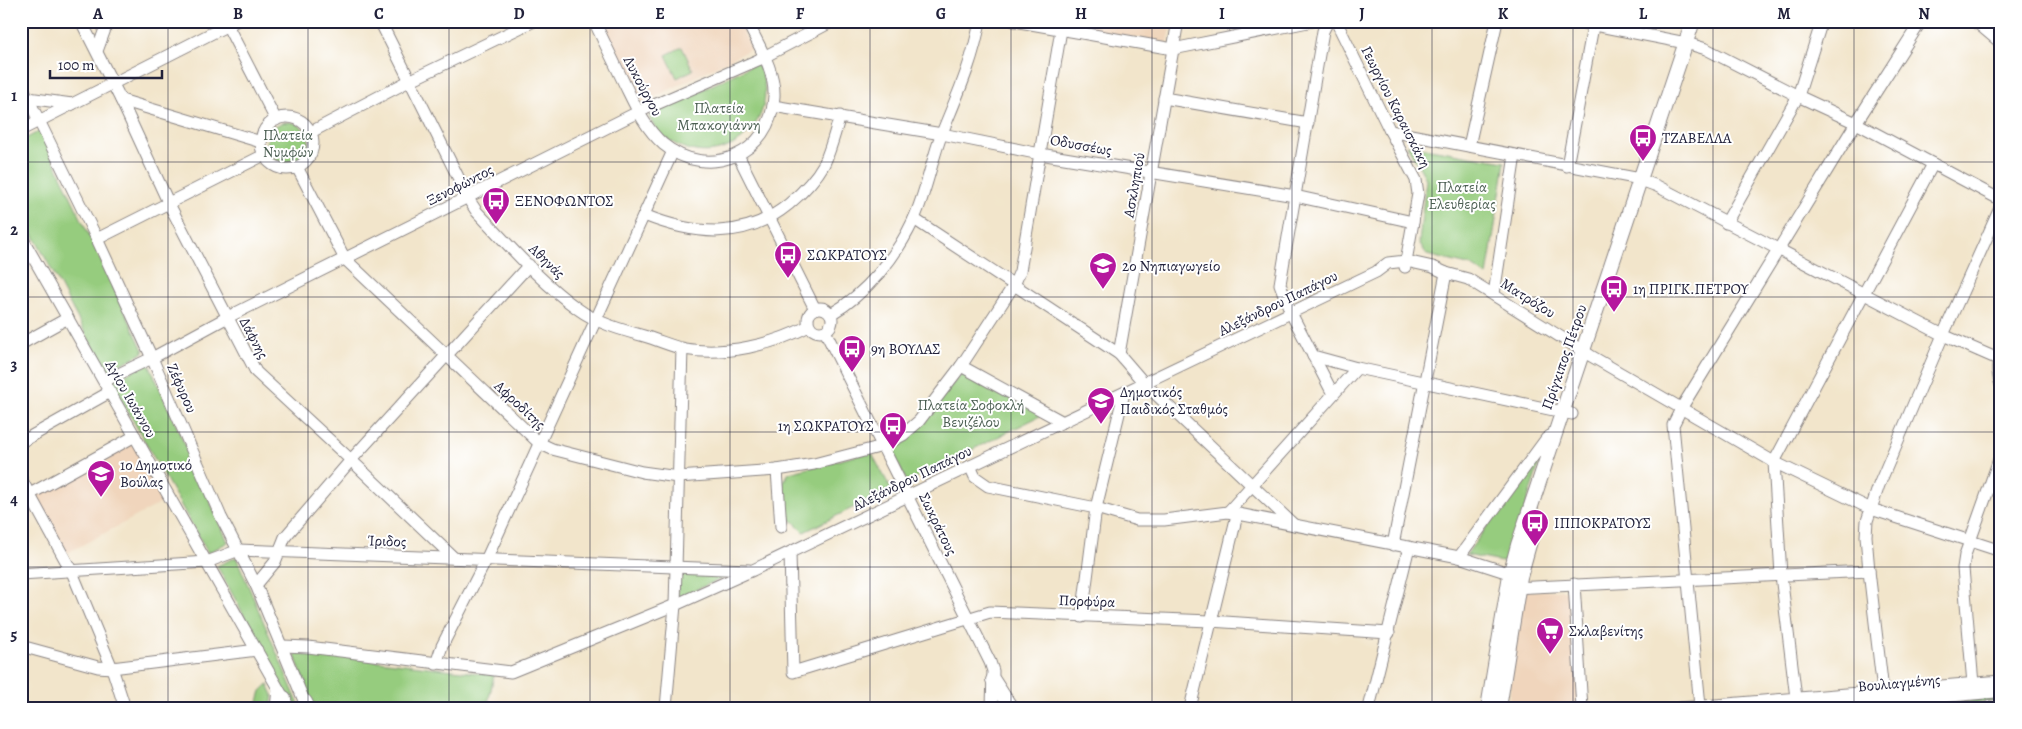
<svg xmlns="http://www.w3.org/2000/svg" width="2022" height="729" font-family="Alegreya,serif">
<rect width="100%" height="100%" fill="#fff"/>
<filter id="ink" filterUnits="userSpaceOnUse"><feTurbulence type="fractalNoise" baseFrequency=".02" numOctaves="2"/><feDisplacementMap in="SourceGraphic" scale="10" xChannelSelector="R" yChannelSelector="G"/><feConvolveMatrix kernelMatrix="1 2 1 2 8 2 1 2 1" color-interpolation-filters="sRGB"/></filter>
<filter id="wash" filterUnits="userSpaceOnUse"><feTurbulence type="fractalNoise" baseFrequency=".0096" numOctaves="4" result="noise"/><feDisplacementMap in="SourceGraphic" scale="20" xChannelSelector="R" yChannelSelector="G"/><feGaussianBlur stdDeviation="1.12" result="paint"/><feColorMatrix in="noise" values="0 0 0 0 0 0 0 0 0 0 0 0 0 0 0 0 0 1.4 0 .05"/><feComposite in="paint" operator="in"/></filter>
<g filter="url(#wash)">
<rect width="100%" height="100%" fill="#f2e5cb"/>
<g fill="#f0d5bc">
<path d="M 620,21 L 738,21 L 751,49 L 641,104 L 604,29 Z"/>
<path d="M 1042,21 L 1172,21 L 1168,43 Z"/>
<path d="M 134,441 L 167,500 L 67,553 L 35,496 Z"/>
<path d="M 1571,590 L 1580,708 L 1508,708 L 1522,591 Z"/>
</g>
<g fill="#96cc7e" stroke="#5c775c">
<path d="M 682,47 L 693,70 L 677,78 L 666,55 Z"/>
<path d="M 757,63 C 787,118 725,175 672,142 C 662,136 653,128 649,116 Z"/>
<circle cx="288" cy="143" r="21"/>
<path d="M 40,131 L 144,352 L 106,372 L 21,212 L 21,141 Z"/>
<path d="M 1407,145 L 1505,162 L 1487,276 L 1472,266 L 1427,255 L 1419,242 L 1426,179 Z"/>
<path d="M 149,364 L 228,542 L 208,553 L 114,387 L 116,378 Z"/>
<path d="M 962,373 L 1042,415 L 907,482 L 891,449 L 916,427 Z"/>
<path d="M 1544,449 L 1508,560 L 1502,562 L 1466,555 Z"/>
<path d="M 871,452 L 891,489 L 804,532 L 793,521 L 785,517 L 783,482 L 789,473 Z"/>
<path d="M 236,557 L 299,705 L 294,707 L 217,566 Z"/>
<path d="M 679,572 L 732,574 L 677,598 Z"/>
<path d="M 297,651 L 494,675 L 487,708 L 314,708 L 295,656 Z"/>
<path d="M 268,684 L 273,695 L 271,708 L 256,708 L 261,691 Z"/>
</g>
<path fill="#78b06d" stroke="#4d6954" d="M 2001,697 L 2001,701 L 1923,708 L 1880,708 Z"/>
</g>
<g filter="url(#ink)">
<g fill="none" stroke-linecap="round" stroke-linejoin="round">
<defs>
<g id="minor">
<path d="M 81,21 L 121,100 L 261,142"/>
<path d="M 225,21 L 276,120"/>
<path d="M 380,21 L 471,203 L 477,212 C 509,245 540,282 578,309 C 597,323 622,330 644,336 C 658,340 671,346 684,349 C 726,356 772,345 809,326"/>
<path d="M 594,21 C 604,42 614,62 624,83 C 635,105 644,127 663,144 C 707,181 772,155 774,96 C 775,69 758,45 747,21"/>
<path d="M 1014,21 L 1173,49 L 1313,21"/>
<path d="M 1328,21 L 1323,31 L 1280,284 L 1291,313 L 1333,394"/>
<path d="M 1336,21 L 1390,131 L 1416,180 L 1418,194 L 1405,267"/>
<path d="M 1574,21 L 1686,43 L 1706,49 L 1798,96 L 1856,123 L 2001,200"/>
<path d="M 1975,21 L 2001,43"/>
<path d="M 97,51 L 108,21"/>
<path d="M 21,84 L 97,239 L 152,358 L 221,517 L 256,585 L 307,708"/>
<path d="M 28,98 L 72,104"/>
<path d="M 1164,98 L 1308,123"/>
<path d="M 121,100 L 168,202 L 256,372 L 351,460 L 454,558"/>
<path d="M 773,106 L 942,134 L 1040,154 L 1295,196 L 1413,222"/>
<circle cx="287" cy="143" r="26"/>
<path d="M 21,130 L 236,21"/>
<path d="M 1390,131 L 1635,178 L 1657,186 L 1943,335 L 1998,359"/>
<path d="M 311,132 L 409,81 L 534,21"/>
<path d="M 1469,146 L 1497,21"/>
<path d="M 738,155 L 815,309"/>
<path d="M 1567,166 L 1594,21"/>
<path d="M 297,167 L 345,259 L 539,443 L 552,449 L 642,472 L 678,477 L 777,470 L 814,464 L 883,446 L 903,435 L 919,421 L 961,366 L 1014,285 L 1020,271 L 1061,30"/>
<path d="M 644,215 C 694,235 744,241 789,204 C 803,192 815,180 824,164 C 831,149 835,132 840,116"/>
<path d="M 914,219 L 1119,354 L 1144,383 L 1294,525"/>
<path d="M 1726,223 L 1798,96 L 1822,21"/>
<path d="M 21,236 L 287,704"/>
<path d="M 97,239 L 264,155"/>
<path d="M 1494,294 L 1515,155"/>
<circle cx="820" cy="320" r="12"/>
<path d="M 831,314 C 866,294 896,257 913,221 C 926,193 931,162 942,133 C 957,96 973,61 980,21"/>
<path d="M 825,331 L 990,662 L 993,671 L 992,708"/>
<path d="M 21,344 L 68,318"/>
<path d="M 2001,353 C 1996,364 1997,374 2001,385"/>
<path d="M 1119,354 L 1178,21"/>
<path d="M 1313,356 L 1357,368 L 1572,414"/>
<path d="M 961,366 L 1063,422"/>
<path d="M 104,381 L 152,358 L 226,318 L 638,112 L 758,60 L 833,21"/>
<path d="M 21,442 L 110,392"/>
<path d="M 970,466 L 975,477 L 988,486 L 1096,508 L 1137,520 L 1164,520 L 1228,512 L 1459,557 L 1518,576"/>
<path d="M 777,470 L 781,527"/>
<path d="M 21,479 L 72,572 L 112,668 L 125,708"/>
<path d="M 21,499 L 135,436"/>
<path d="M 1228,512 L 1357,368"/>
<path d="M 1393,545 L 1446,273"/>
<path d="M 790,553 L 793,672 L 990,612 L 1210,621 L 1389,633"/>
<path d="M 1459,557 L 1546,439 L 1550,436 L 1554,436"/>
<path d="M 21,574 L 207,562 L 239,550 L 749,570"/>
<path d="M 1574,584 L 1582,708"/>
<path d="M 256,585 L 275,562 L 285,537 L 351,460 L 529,265"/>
<path d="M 1512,588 L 1869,571"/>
<path d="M 1082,617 L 1096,508 L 1124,393"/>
<path d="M 21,646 L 98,667 L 112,668 L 257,650"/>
<path d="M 283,646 L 308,647 L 511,672 L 675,605 L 753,570 L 1376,272 L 1388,263 L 1406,261 L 1433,267 L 1446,273 L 1468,279 L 1591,356 L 1774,462 L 1871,509 L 2001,551"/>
<path d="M 436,664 L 442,646 L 486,560 L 673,151"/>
<path d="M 1973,684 L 1963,568 L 1965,555 L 2001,454"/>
<path d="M 1883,691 L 1869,571 L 1866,536 L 1867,521 L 1879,485 L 1943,335 L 2001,206"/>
<path d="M 1796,698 L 1781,575 L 1774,462 L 1933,164"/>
<path d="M 1191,704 L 1237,515"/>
<path d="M 1700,706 L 1673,425 L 1682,407 L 1856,123 L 1921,21"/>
<path d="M 276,708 L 278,689"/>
<path d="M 666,708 L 675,605 L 682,348"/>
<path d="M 1369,708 L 1409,547"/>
<path d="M 1680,708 L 2001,681"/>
</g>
<g id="major">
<path d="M 993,680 L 1011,708"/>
<path d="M 284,698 L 284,708"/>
<path d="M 305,702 L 308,708"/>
<path d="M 1488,708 L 1510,575 L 1518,545 L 1693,21"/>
<path d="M 1499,708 L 1520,577 L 1533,530"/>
<path d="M 1799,708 L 2001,690"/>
<path d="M 1990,708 L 2001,707"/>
</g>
</defs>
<use href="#minor" stroke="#8a8483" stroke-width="13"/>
<use href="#major" stroke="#8a8483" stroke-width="16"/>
<use href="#minor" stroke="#fff" stroke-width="11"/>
<use href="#major" stroke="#fff" stroke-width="14"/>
</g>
</g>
<path fill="none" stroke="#22223b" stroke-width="1" stroke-opacity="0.55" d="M 168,21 L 168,708M 308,21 L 308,708M 449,21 L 449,708M 590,21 L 590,708M 730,21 L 730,708M 870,21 L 870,708M 1011,21 L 1011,708M 1152,21 L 1152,708M 1292,21 L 1292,708M 1432,21 L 1432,708M 1573,21 L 1573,708M 1713,21 L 1713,708M 1854,21 L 1854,708M 21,162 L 2001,162M 21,297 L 2001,297M 21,432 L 2001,432M 21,567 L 2001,567"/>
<defs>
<symbol id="bus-pin" viewBox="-11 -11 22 30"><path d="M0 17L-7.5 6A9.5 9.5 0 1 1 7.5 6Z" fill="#b5179e" stroke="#fff"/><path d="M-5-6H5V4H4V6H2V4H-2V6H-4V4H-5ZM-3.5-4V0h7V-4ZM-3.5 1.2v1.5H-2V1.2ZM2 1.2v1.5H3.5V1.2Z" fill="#fff"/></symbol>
<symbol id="school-pin" viewBox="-11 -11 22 30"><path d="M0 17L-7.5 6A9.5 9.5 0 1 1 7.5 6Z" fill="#b5179e" stroke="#fff"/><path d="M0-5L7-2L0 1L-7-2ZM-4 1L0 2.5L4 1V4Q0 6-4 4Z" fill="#fff"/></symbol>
<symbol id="supermarket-pin" viewBox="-11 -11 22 30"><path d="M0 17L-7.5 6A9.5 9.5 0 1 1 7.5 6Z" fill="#b5179e" stroke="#fff"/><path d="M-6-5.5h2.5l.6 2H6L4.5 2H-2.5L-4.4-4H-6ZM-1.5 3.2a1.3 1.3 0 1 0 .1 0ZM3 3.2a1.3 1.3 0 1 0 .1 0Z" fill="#fff"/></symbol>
</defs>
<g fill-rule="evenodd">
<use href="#bus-pin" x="1627" y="122" width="32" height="43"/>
<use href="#bus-pin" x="480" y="185" width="32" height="43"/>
<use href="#bus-pin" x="772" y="239" width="32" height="43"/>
<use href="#school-pin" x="1087" y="250" width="32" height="43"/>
<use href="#bus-pin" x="1598" y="273" width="32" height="43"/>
<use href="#bus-pin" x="836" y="333" width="32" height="43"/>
<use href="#school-pin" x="1085" y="385" width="32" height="43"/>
<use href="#bus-pin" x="877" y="410" width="32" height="43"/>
<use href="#school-pin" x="85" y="458" width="32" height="43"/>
<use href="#bus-pin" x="1519" y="507" width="32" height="43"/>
<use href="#supermarket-pin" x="1534" y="615" width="32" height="43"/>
</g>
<g text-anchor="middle" stroke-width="4" stroke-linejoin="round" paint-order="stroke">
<g font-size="15" fill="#22223b" stroke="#fff">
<text transform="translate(643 86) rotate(62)" y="5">Λυκούργου</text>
<text transform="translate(1396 107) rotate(63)" y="5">Γεωργίου Καραισκάκη</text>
<text transform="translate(1081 145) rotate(10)" y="5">Οδυσσέως</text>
<text transform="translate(460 185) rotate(-27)" y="5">Ξενοφώντος</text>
<text transform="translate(1134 185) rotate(-80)" y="5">Ασκληπιού</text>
<text transform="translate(547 261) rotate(44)" y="5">Αθηνάς</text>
<text transform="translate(1528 298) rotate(32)" y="5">Ματρόζου</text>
<text transform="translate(1278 303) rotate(-26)" y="5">Αλεξάνδρου Παπάγου</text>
<text transform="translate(254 338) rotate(62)" y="5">Δάφνης</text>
<text transform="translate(1564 357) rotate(-71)" y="5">Πρίγκιπος Πέτρου</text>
<text transform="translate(182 388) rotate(66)" y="5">Ζέφυρου</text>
<text transform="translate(131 399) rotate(60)" y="5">Αγίου Ιωάννου</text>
<text transform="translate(520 405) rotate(43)" y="5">Αφροδίτης</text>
<text transform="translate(912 478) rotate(-26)" y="5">Αλεξάνδρου Παπάγου</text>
<text transform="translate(938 524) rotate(64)" y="5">Σωκράτους</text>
<text transform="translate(387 541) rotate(2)" y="5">Ίριδος</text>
<text transform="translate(1087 601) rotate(2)" y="5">Πορφύρα</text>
<text transform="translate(1899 683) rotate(-5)" y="5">Βουλιαγμένης</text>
</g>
<g font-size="15" fill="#4b5e52" stroke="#fff">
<text x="719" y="113">Πλατεία<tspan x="719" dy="17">Μπακογιάννη</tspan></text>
<text x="288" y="140">Πλατεία<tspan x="288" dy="17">Νυμφών</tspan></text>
<text x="1462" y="192">Πλατεία<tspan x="1462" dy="17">Ελευθερίας</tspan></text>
<text x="971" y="410">Πλατεία Σοφοκλή<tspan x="971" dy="17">Βενιζέλου</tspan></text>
</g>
<g font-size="15" fill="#22223b" stroke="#fff" text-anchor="start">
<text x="1662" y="143">ΤΖΑΒΕΛΛΑ</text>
<text x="515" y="206">ΞΕΝΟΦΩΝΤΟΣ</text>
<text x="807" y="260">ΣΩΚΡΑΤΟΥΣ</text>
<text x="1122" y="271">2ο Νηπιαγωγείο</text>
<text x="1633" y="294">1η ΠΡΙΓΚ.ΠΕΤΡΟΥ</text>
<text x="871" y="354">9η ΒΟΥΛΑΣ</text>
<text x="1120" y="397">Δημοτικός<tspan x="1120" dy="17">Παιδικός Σταθμός</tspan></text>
<text x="874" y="431" text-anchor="end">1η ΣΩΚΡΑΤΟΥΣ</text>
<text x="120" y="470">1ο Δημοτικό<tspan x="120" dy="17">Βούλας</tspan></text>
<text x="1554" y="528">ΙΠΠΟΚΡΑΤΟΥΣ</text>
<text x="1569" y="636">Σκλαβενίτης</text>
</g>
</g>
<rect width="2022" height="729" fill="none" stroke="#fff" stroke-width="55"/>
<path d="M50 70v8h112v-8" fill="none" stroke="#22223b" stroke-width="2.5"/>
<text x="58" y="70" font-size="15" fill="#22223b" stroke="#ffffff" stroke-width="4" paint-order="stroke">100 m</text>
<rect x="28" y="28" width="1966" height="674" fill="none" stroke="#22223b" stroke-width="2"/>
<g font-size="16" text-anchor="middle" font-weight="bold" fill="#22223b">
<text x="98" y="19">A</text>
<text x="238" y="19">B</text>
<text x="379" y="19">C</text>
<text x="519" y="19">D</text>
<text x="660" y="19">E</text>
<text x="800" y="19">F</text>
<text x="941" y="19">G</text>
<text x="1081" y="19">H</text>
<text x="1222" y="19">I</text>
<text x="1362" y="19">J</text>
<text x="1503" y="19">K</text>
<text x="1643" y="19">L</text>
<text x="1784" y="19">M</text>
<text x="1924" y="19">N</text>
<text x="14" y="101">1</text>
<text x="14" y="235">2</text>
<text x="14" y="370">3</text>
<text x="14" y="505">4</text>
<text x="14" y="640">5</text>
</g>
</svg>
